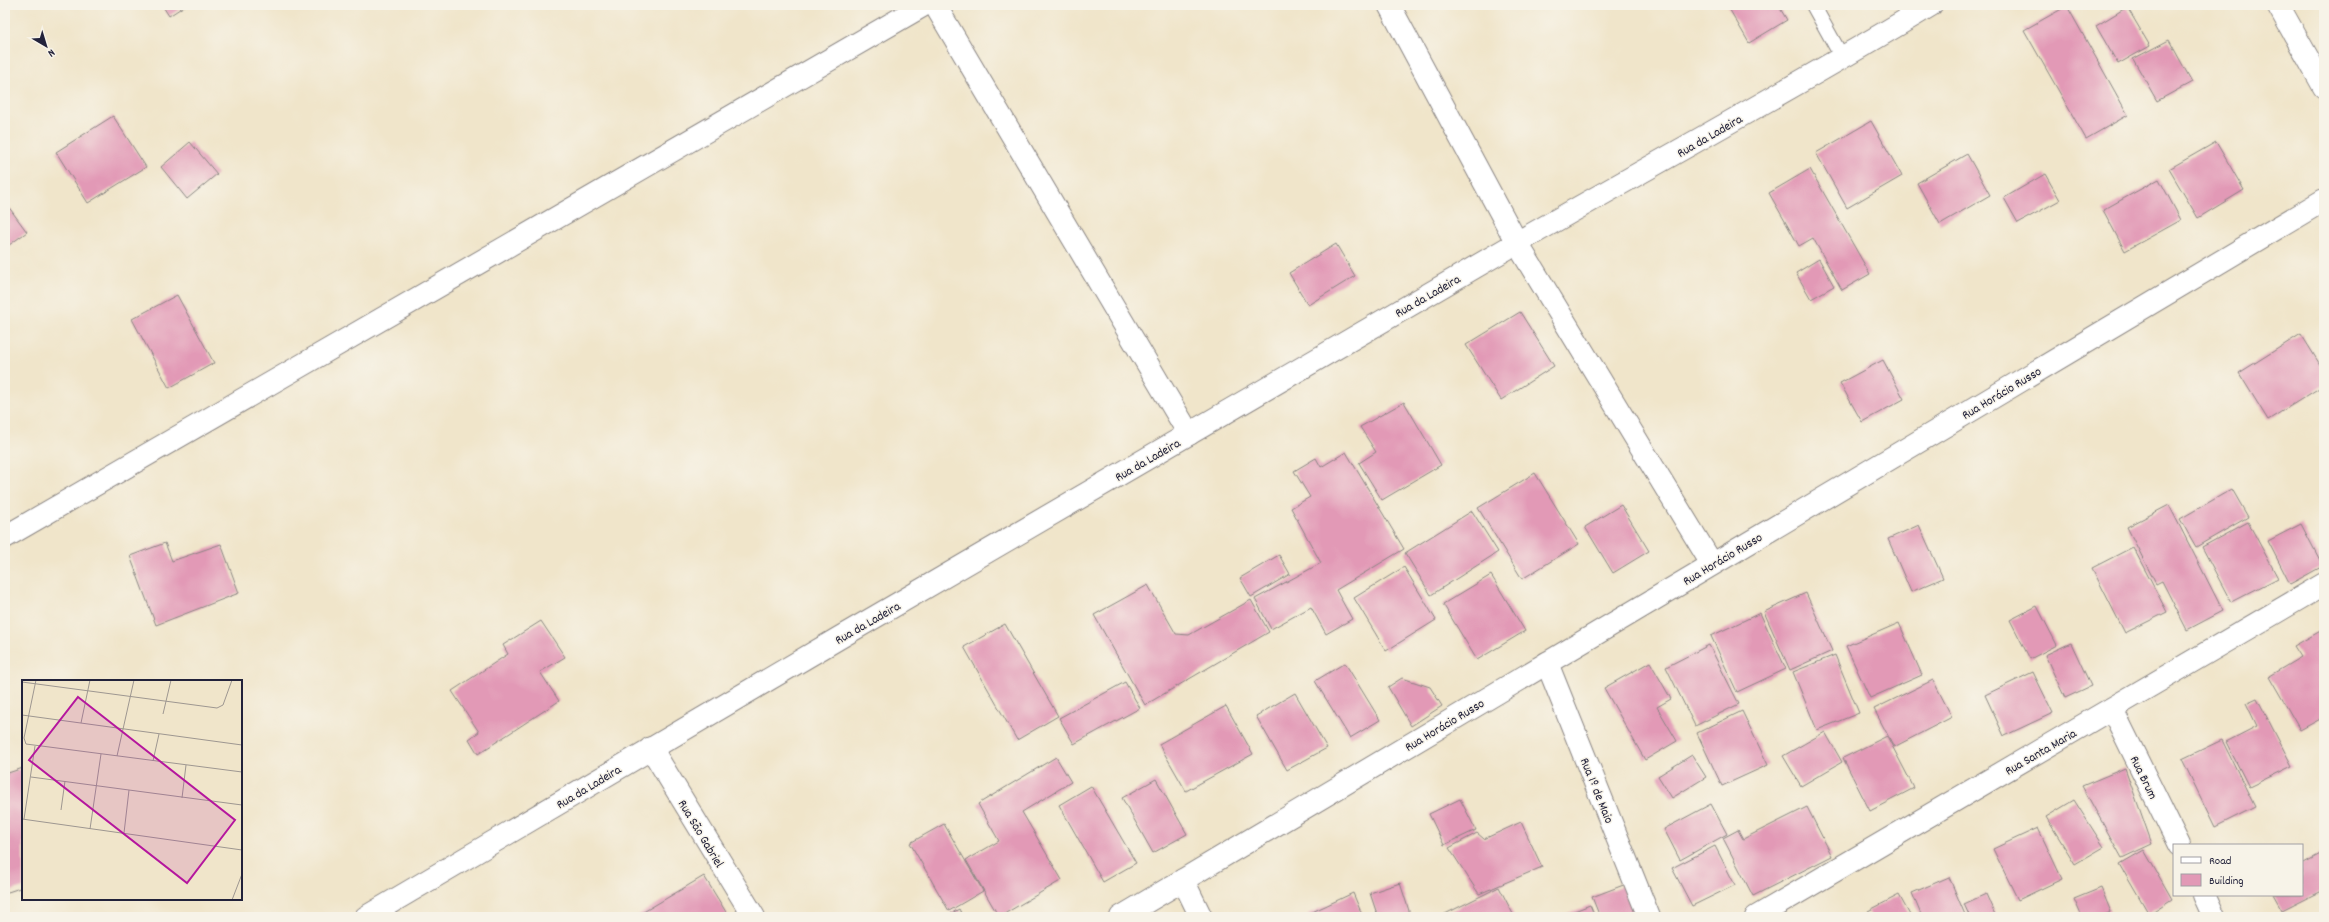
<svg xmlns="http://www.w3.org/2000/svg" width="2329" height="922" font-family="Dekko,sans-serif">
<rect width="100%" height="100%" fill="#f7f3e8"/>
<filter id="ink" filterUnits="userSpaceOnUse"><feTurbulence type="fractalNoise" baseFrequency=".025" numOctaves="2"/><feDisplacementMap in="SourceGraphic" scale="8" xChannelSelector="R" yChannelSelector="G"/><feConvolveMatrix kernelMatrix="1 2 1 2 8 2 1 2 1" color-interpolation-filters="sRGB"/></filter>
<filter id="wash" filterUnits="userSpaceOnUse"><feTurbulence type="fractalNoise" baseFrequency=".012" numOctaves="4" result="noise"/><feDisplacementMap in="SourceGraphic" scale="16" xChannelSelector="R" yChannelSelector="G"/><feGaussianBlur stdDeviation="0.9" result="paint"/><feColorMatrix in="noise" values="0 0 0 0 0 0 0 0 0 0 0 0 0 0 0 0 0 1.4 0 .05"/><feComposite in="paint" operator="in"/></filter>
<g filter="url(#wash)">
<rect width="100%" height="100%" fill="#f0e5ca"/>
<g id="blocks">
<g fill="#e299b6">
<path d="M 162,5 L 186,5 L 169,16 Z"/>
<path d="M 1727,5 L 1778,5 L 1787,20 L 1749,43 Z"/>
<path d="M 2067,6 L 2128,115 L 2086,139 L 2024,30 Z"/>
<path d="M 2127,7 L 2150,46 L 2118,64 L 2096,26 Z"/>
<path d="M 2169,40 L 2192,82 L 2157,101 L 2133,59 Z"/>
<path d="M 113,116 L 146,167 L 88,203 L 56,152 Z"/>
<path d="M 1871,121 L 1902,176 L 1847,208 L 1816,153 Z"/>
<path d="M 190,142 L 217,174 L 187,199 L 161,167 Z"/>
<path d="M 2216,142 L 2244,190 L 2198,218 L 2169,169 Z"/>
<path d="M 1967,154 L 1990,195 L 1940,224 L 1917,183 Z"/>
<path d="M 1810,169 L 1870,274 L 1842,290 L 1813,238 L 1799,246 L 1769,193 Z"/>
<path d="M 2045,174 L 2060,200 L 2018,223 L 2004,198 Z"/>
<path d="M 2159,179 L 2181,220 L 2125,251 L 2103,210 Z"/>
<path d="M 5,202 L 27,232 L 5,248 Z"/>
<path d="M 1336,244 L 1355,276 L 1308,305 L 1289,273 Z"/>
<path d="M 1819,259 L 1834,286 L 1811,299 L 1796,273 Z"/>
<path d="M 177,295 L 214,363 L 169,388 L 132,319 Z"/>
<path d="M 1520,312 L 1554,366 L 1501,400 L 1466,345 Z"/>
<path d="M 2301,334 L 2324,371 L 2324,385 L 2268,420 L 2239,373 Z"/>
<path d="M 1883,360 L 1904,399 L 1862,422 L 1840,383 Z"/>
<path d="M 1404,402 L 1441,465 L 1382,500 L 1359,463 L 1376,452 L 1360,427 Z"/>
<path d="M 1346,452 L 1404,549 L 1336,590 L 1352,619 L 1326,634 L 1311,607 L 1271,629 L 1255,599 L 1321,563 L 1291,508 L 1310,497 L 1294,471 L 1316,458 L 1321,467 Z"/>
<path d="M 1535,473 L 1579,544 L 1522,579 L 1478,508 Z"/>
<path d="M 2232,489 L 2248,517 L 2196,547 L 2180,519 Z"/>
<path d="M 1621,505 L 1649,551 L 1613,573 L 1585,527 Z"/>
<path d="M 2169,505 L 2223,611 L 2187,630 L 2162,581 L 2156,584 L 2127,527 Z"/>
<path d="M 1472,511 L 1498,552 L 1431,595 L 1405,553 Z"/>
<path d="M 2248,522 L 2278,578 L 2231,602 L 2202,547 Z"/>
<path d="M 2301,524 L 2323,566 L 2290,584 L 2268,541 Z"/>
<path d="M 1919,525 L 1943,578 L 1911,592 L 1888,539 Z"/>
<path d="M 165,543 L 172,561 L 221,544 L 239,593 L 156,625 L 130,556 Z"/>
<path d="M 2133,547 L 2167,612 L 2125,633 L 2092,568 Z"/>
<path d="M 1279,555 L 1290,574 L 1251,597 L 1240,578 Z"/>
<path d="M 1404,567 L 1436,620 L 1386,651 L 1354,598 Z"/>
<path d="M 1491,575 L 1525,631 L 1477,660 L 1443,604 Z"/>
<path d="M 1148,585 L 1176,634 L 1189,635 L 1251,600 L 1269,632 L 1145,705 L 1094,615 Z"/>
<path d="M 1806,593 L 1832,651 L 1790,670 L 1764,612 Z"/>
<path d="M 2037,606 L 2057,645 L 2030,659 L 2010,620 Z"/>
<path d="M 1760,613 L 1786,669 L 1737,692 L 1711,636 Z"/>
<path d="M 541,621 L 565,657 L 540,672 L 559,701 L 478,754 L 469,739 L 479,732 L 452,691 L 508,654 L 503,645 Z"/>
<path d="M 1899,623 L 1922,675 L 1870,698 L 1846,646 Z"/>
<path d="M 1005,624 L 1058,716 L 1017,740 L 964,647 Z"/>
<path d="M 2324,629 L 2324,717 L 2300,730 L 2269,676 L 2301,657 L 2294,646 Z"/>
<path d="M 2071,643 L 2091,686 L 2065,698 L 2045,655 Z"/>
<path d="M 1709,645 L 1739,704 L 1695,726 L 1666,667 Z"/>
<path d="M 1835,655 L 1859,713 L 1817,730 L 1793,672 Z"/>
<path d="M 1650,662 L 1671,699 L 1657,707 L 1677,741 L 1645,760 L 1604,688 Z"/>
<path d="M 1345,663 L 1380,720 L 1350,738 L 1315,681 Z"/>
<path d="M 2033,672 L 2053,713 L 2004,736 L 1985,695 Z"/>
<path d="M 1402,678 L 1430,687 L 1442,706 L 1411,726 L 1388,687 Z"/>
<path d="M 1933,680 L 1952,717 L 1894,747 L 1874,709 Z"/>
<path d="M 1125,682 L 1140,708 L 1074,744 L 1059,718 Z"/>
<path d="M 1295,693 L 1327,748 L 1287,770 L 1256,716 Z"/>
<path d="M 2257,698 L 2292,766 L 2249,787 L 2226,742 L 2257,726 L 2246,703 Z"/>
<path d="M 1226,706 L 1253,754 L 1186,791 L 1159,744 Z"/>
<path d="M 1742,711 L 1768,765 L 1722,786 L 1697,733 Z"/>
<path d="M 1825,732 L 1842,762 L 1801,786 L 1783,756 Z"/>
<path d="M 1887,736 L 1914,788 L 1870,811 L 1843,758 Z"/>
<path d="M 2222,740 L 2255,807 L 2215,827 L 2182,759 Z"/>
<path d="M 1692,755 L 1706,777 L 1672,798 L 1658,776 Z"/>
<path d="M 1056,757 L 1071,782 L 1022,812 L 1062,880 L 999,917 L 966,860 L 999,841 L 978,804 Z"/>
<path d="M 23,768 L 23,887 L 5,893 L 5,774 Z"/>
<path d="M 2125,768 L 2152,844 L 2122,858 L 2082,786 Z"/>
<path d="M 1156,779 L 1187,834 L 1153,853 L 1122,798 Z"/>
<path d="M 1091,786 L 1136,863 L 1103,882 L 1059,805 Z"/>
<path d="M 1460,799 L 1476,830 L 1444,845 L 1429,814 Z"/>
<path d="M 2074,800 L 2104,847 L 2075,864 L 2046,817 Z"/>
<path d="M 1711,804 L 1727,834 L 1680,860 L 1664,829 Z"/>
<path d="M 1807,807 L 1832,856 L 1753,896 L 1723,838 L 1738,830 L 1743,839 Z"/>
<path d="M 1521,822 L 1542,867 L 1479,894 L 1449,848 L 1477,833 L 1484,839 Z"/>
<path d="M 944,824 L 983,891 L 949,911 L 910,843 Z"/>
<path d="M 2038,828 L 2062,879 L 2018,900 L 1993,849 Z"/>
<path d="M 1715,846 L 1735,885 L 1692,906 L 1672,868 Z"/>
<path d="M 2144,850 L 2172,899 L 2149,914 L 2120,864 Z"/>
<path d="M 2324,852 L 2324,890 L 2282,911 L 2273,895 L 2302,895 L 2302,864 Z"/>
<path d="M 704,876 L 729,917 L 635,917 Z"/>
<path d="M 1949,877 L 1966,917 L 1922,917 L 1912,893 Z"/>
<path d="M 1634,881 L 1647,917 L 1600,917 L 1592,897 Z"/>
<path d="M 1400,883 L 1411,917 L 1378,917 L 1370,893 Z"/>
<path d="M 1499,887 L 1514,916 L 1512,917 L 1439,917 Z"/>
<path d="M 2101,888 L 2111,912 L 2099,917 L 2082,917 L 2074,899 Z"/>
<path d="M 1353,893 L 1363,917 L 1309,917 L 1308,914 Z"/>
<path d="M 1986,894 L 1996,917 L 1970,917 L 1964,904 Z"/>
<path d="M 1899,895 L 1911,917 L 1871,917 L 1868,911 Z"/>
<path d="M 1590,905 L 1595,917 L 1559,917 Z"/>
<path d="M 959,909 L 963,917 L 945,917 Z"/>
</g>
</g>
</g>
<g filter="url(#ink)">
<use href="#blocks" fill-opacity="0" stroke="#898482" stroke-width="1"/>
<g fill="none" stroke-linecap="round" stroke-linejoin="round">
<defs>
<path id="lane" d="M 1813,5 L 1843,59"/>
<g id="street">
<path d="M 935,5 L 1189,434"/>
<path d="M 1389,5 L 1517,243 L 1712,564"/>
<path d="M 2278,5 L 2324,87"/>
<path d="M 5,537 L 924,5"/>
<path d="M 1547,663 L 1649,917"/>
<path d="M 2112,709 L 2179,845"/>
<path d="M 651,748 L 754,917"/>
<path d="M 1183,880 L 1201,917"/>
<path d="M 2204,895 L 2214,917"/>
<path d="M 366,917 C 747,691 1130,467 1513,245 C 1652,165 1794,88 1931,5"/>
<path d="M 1121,917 L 2324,200"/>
<path d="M 1756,917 L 2324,584"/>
</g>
</defs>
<use href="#lane" stroke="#898482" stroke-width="16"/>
<use href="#street" stroke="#898482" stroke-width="24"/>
<use href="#lane" stroke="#fff" stroke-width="14"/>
<use href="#street" stroke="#fff" stroke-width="22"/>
</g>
</g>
<g text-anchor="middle" stroke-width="3" stroke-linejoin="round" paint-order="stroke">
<g font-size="13" fill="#22223b" stroke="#f7f3e8">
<text transform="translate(1709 135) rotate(-30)" y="5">Rua da Ladeira</text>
<text transform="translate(1427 295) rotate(-30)" y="5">Rua da Ladeira</text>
<text transform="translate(2001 392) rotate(-31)" y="5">Rua Horácio Russo</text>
<text transform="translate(1147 459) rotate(-30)" y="5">Rua da Ladeira</text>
<text transform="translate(1722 558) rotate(-31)" y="5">Rua Horácio Russo</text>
<text transform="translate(867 622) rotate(-30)" y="5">Rua da Ladeira</text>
<text transform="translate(1444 724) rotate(-31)" y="5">Rua Horácio Russo</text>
<text transform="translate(2040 751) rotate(-30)" y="5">Rua Santa Maria</text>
<text transform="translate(2145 777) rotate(64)" y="5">Rua Brum</text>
<text transform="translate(588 786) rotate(-31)" y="5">Rua da Ladeira</text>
<text transform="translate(1598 790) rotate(68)" y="5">Rua 1º de Maio</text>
<text transform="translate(702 833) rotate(59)" y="5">Rua São Gabriel</text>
</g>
</g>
<g transform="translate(22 680)">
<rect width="220" height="220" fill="#f0e5ca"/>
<path fill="none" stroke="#9e9791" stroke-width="1" d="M 14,0 L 2,58 L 4,64 L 220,92M 0,2 L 195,28 L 201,25 L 210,0M 141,34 L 149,0M 0,35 L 220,65M 59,43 L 68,0M 95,76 L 112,0M 131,81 L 137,54M 9,97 L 220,125M 160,118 L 164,85M 39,130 L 43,101M 0,139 L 220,170M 2,139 L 13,66M 68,149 L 79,74M 102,153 L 107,110M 210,220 L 220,194"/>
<path fill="#b5179e" fill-opacity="0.15" stroke="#b5179e" stroke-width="2" d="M 56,17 L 213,140 L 165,203 L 7,80 Z"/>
<rect width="220" height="220" fill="none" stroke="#22223b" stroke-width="2"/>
</g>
<rect width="2329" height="922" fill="none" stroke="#f7f3e8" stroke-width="20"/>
<rect x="2173" y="844" width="130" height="52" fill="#f7f3e8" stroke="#a29fa3"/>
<rect x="2181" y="857" width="20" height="6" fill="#ffffff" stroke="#a29fa3"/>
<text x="2209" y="864" font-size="12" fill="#22223b">Road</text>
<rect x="2181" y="874" width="20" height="12" fill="#e299b6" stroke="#a29fa3"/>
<text x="2209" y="884" font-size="12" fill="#22223b">Building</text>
<g transform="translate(46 46) rotate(142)" stroke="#f7f3e8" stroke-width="3" paint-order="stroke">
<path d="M0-3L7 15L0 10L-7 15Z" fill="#22223b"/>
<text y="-6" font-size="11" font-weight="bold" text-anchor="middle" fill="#22223b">N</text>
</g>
</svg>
